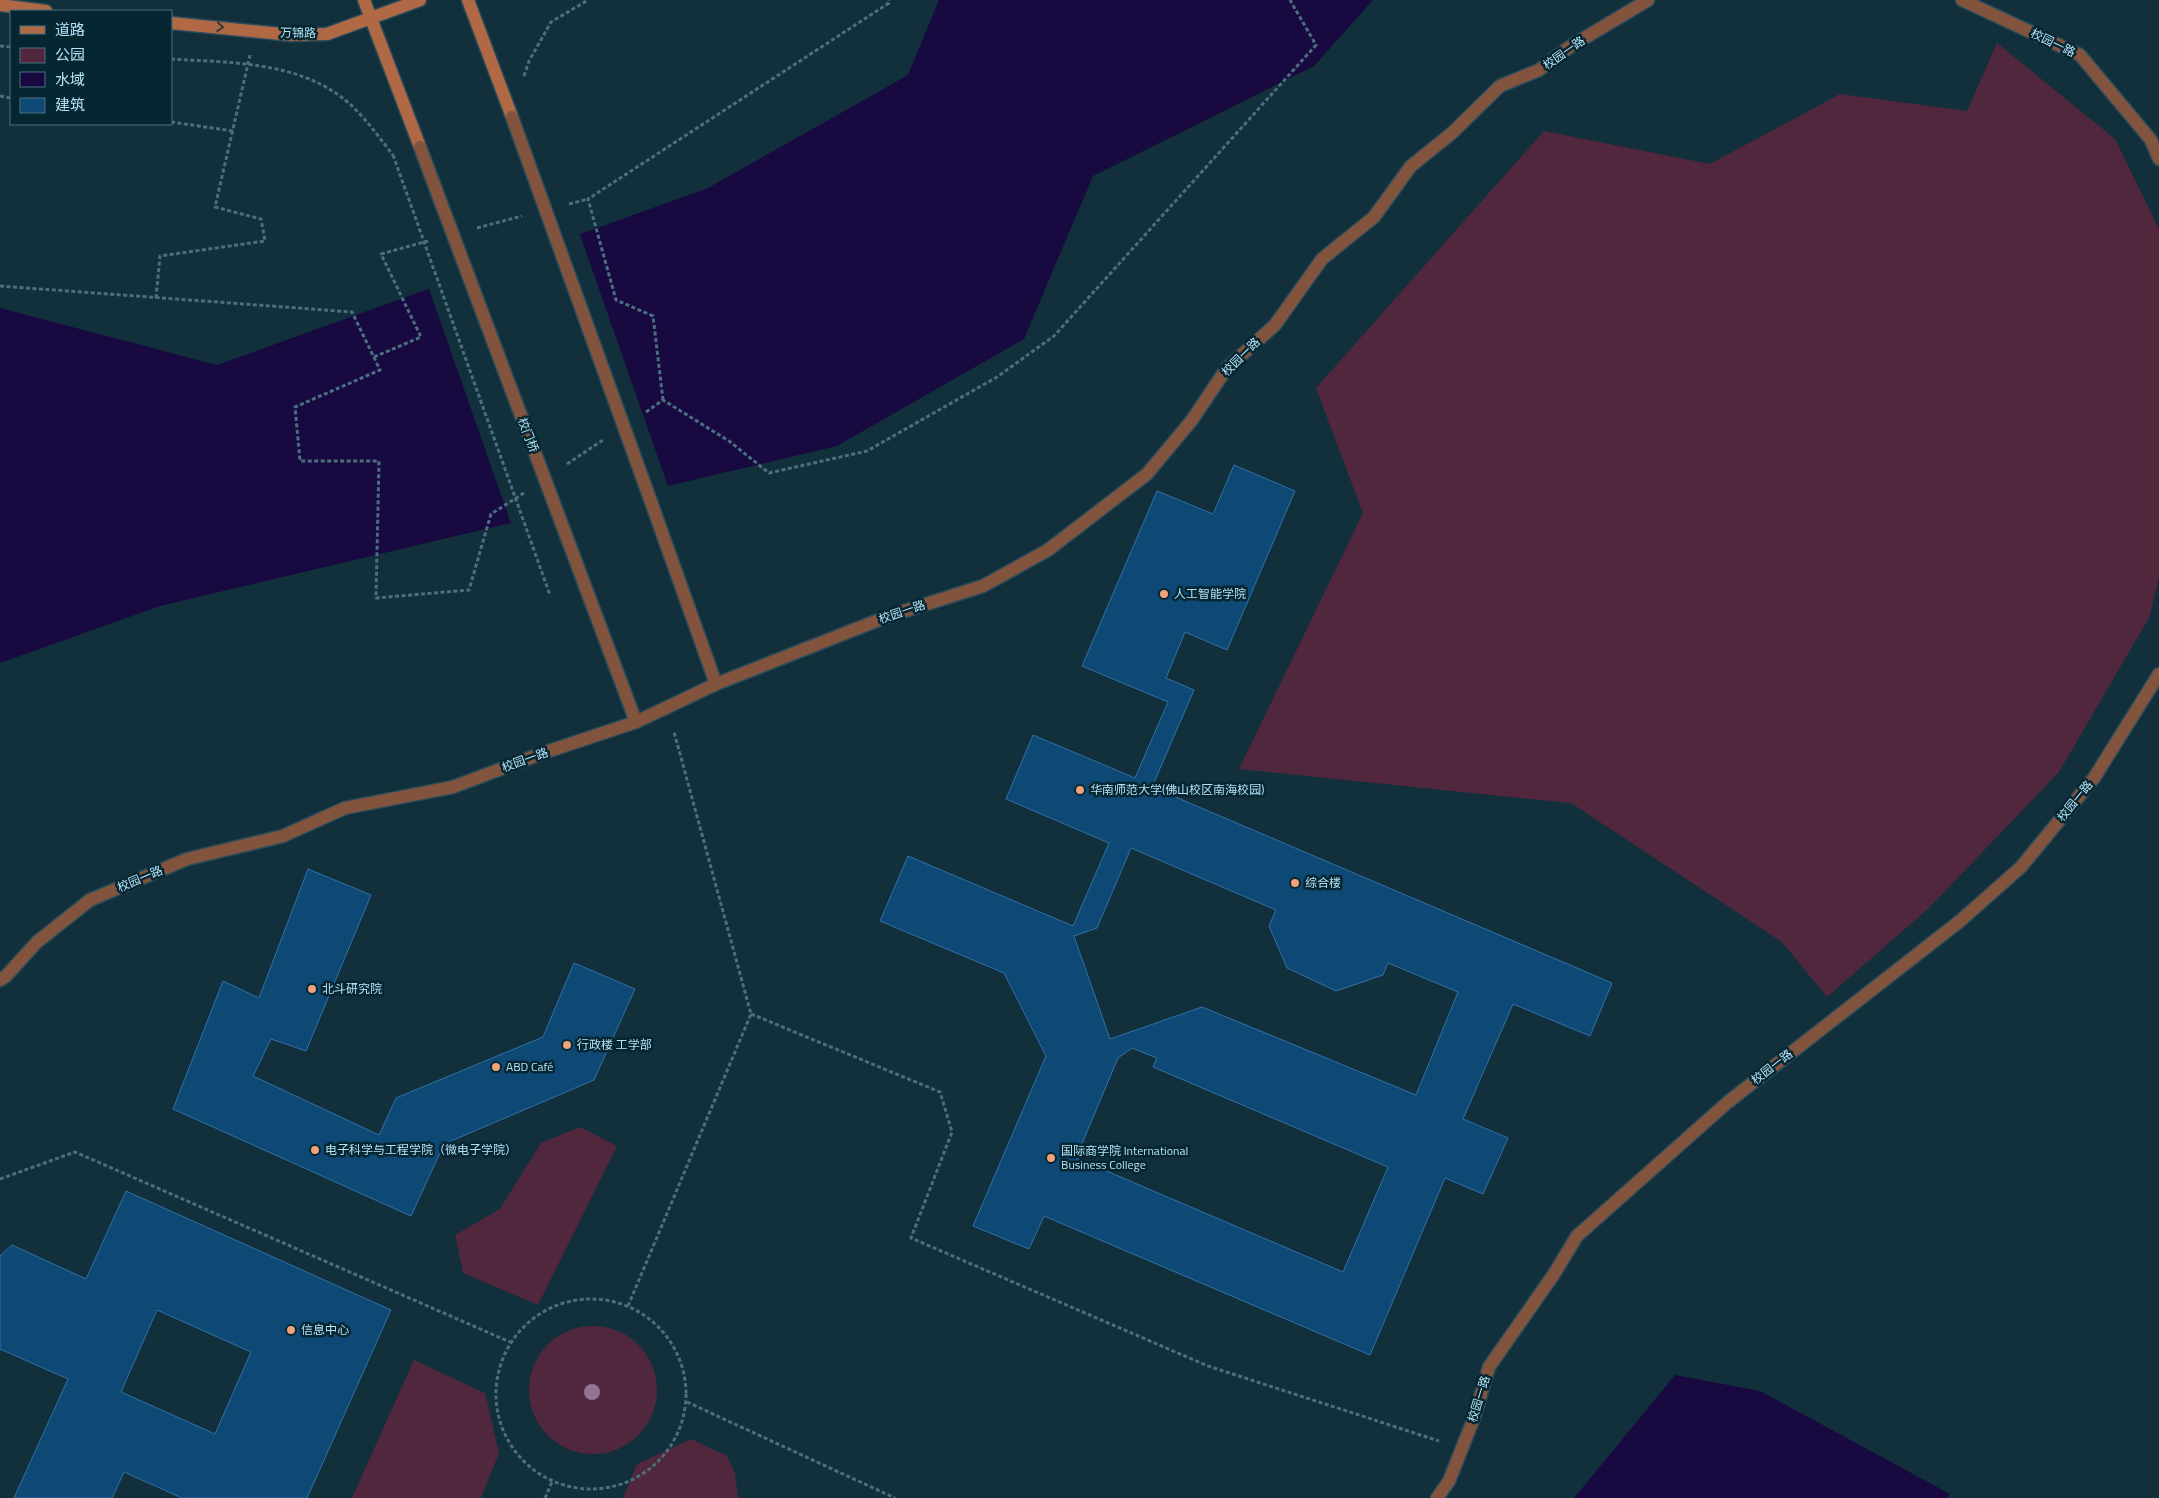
<svg xmlns="http://www.w3.org/2000/svg" width="2159" height="1498" font-family="'Titillium Web','Noto Sans SC',sans-serif">
<rect width="100%" height="100%" fill="#11303c"/>
<g fill="#51273e">
<path d="M 1997,43 L 2115,139 L 2159,229 L 2159,576 L 2150,616 L 2059,772 L 1928,909 L 1827,997 L 1782,942 L 1571,803 L 1239,769 L 1363,513 L 1316,388 L 1544,131 L 1710,164 L 1840,94 L 1967,111 Z"/>
<path d="M 580,1127 L 617,1146 L 538,1305 L 463,1273 L 455,1235 L 500,1209 L 541,1143 Z"/>
<circle cx="593" cy="1390" r="64"/>
<path d="M 414,1360 L 485,1393 L 499,1453 L 481,1498 L 352,1498 Z"/>
<path d="M 691,1439 L 727,1456 L 735,1473 L 738,1498 L 623,1498 L 637,1464 Z"/>
</g>
<g fill="#180a40">
<path d="M 939,0 L 1373,0 L 1314,66 L 1093,176 L 1024,339 L 837,446 L 160,606 L 0,663 L 0,308 L 217,365 L 708,188 L 908,75 Z"/>
<path d="M 1675,1375 L 1760,1391 L 1950,1494 L 1947,1498 L 1574,1498 Z"/>
</g>
<path fill="#11303c" d="M 579,232 L 669,489 L 512,526 L 428,286 Z"/>
<g fill="#0e4976" stroke="#3271a7" fill-rule="evenodd">
<path d="M 1234,465 L 1295,491 L 1227,650 L 1185,632 L 1166,678 L 1194,690 L 1152,787 L 1612,983 L 1590,1036 L 1513,1004 L 1463,1119 L 1508,1138 L 1483,1194 L 1445,1178 L 1370,1355 L 1044,1216 L 1029,1249 L 973,1226 L 1046,1056 L 1004,973 L 880,921 L 908,856 L 1073,926 L 1109,843 L 1006,799 L 1033,735 L 1135,778 L 1168,702 L 1082,666 L 1157,491 L 1213,514 ZM 1131,848 L 1276,910 L 1269,926 L 1287,968 L 1336,991 L 1383,975 L 1388,963 L 1458,992 L 1416,1095 L 1202,1007 L 1110,1039 L 1074,936 L 1097,928 ZM 1132,1048 L 1157,1058 L 1153,1067 L 1388,1167 L 1343,1272 L 1076,1158 L 1118,1058 Z"/>
<path d="M 308,869 L 371,895 L 306,1051 L 271,1039 L 253,1076 L 379,1135 L 396,1098 L 543,1037 L 574,963 L 635,989 L 594,1080 L 444,1144 L 411,1216 L 173,1109 L 223,981 L 259,998 Z"/>
<path d="M 126,1191 L 391,1310 L 307,1498 L 182,1498 L 124,1472 L 112,1498 L 14,1498 L 68,1379 L 0,1349 L 0,1256 L 12,1245 L 86,1279 ZM 157,1310 L 251,1352 L 215,1434 L 121,1392 Z"/>
</g>
<g fill="none" stroke-linecap="round" stroke-linejoin="round">
<defs>
<g id="street">
<path d="M 1962,0 L 2080,55 L 2151,140 L 2159,159"/>
<path d="M 650,499 L 716,684"/>
<path d="M 561,522 L 636,722"/>
<path d="M 0,980 L 6,976 L 37,942 L 90,900 L 187,859 L 283,836 L 345,808 L 453,787 L 543,753 L 636,722 L 716,684 L 889,616 L 983,586 L 1048,550 L 1147,474 L 1192,420 L 1227,368 L 1275,325 L 1322,259 L 1374,217 L 1411,166 L 1452,133 L 1500,86 L 1539,70 L 1571,46 L 1648,0"/>
<path d="M 1437,1498 L 1449,1481 L 1474,1418 L 1489,1367 L 1554,1274 L 1577,1236 L 1728,1102 L 1960,921 L 2021,867 L 2094,778 L 2159,674"/>
</g>
<g id="secondary">
<path d="M 364,0 L 420,147"/>
<path d="M 468,0 L 512,117"/>
<path d="M 0,5 L 46,11"/>
<path d="M 171,23 L 291,35 L 327,34 L 420,0"/>
</g>
</defs>
<use href="#street" stroke="#2b4c5a" stroke-width="15"/>
<use href="#secondary" stroke="#2b4c5a" stroke-width="15"/>
<g stroke="#4b6f7e" stroke-width="3" stroke-dasharray="4 2.5" stroke-linecap="butt">
<path d="M 0,46 L 11,47"/>
<path d="M 171,59 C 235,63 308,61 356,110 C 370,124 381,140 393,155"/>
<path d="M 524,76 L 529,61 L 551,22 L 588,0"/>
<path d="M 0,96 L 11,98"/>
<path d="M 171,122 L 233,131"/>
<path d="M 569,204 L 588,199"/>
<path d="M 477,228 L 522,216"/>
<path d="M 0,286 L 352,312 L 380,370 L 295,407 L 300,461 L 379,461 L 376,598 L 469,590 L 491,514 L 524,493"/>
<path d="M 156,298 L 160,256 L 265,241 L 261,219 L 215,207 L 250,55"/>
<path d="M 374,357 L 421,337 L 381,254 L 428,241"/>
<path d="M 663,400 L 653,316 L 616,300 L 588,199 L 889,3 L 889,0"/>
<path d="M 646,412 L 663,400 L 729,441 L 769,473 L 867,451 L 997,377 L 1054,336 L 1316,45 L 1290,0"/>
<path d="M 567,464 L 603,440"/>
<path d="M 751,1014 L 940,1092 L 952,1132 L 911,1238 L 1208,1366 L 1439,1441"/>
<path d="M 0,1179 L 75,1152 L 510,1342"/>
<circle cx="591" cy="1394" r="95"/>
<path d="M 628,1306 L 751,1014 L 674,732"/>
<path d="M 687,1402 L 895,1498"/>
<path d="M 545,1498 L 552,1482"/>
</g>
<use href="#street" stroke="#82543e" stroke-width="12"/>
<use href="#secondary" stroke="#b16945" stroke-width="12"/>
<defs>
<g id="street-bridge">
<path d="M 512,117 L 650,499"/>
<path d="M 420,147 L 561,522"/>
</g>
</defs>
<use href="#street-bridge" stroke="#2b4c5a" stroke-width="15" stroke-linecap="butt"/>
<path stroke="#4b6f7e" stroke-width="3" stroke-dasharray="4 2.5" stroke-linecap="butt" d="M 393,155 L 550,595"/>
<use href="#street-bridge" stroke="#82543e" stroke-width="12"/>
</g>
<circle fill="#917590" cx="592" cy="1392" r="8"/>
<defs><path id="oneway-chevron" d="M-2-3.5L2.5 0L-2 3.5" fill="none" stroke-width="1.6" stroke-linecap="round" stroke-linejoin="round" transform="scale(1.25)"/></defs>
<use stroke="#393a38" href="#oneway-chevron" transform="translate(220 27) rotate(5)"/>
<g fill="#f1a27b" stroke="#062632" stroke-width="2">
<circle cx="1164" cy="594" r="5"/>
<circle cx="1080" cy="790" r="5"/>
<circle cx="1295" cy="883" r="5"/>
<circle cx="312" cy="989" r="5"/>
<circle cx="567" cy="1045" r="5"/>
<circle cx="496" cy="1067" r="5"/>
<circle cx="315" cy="1150" r="5"/>
<circle cx="1051" cy="1158" r="5"/>
<circle cx="291" cy="1330" r="5"/>
</g>
<g text-anchor="middle" stroke-width="5" stroke-linejoin="round" paint-order="stroke">
<g font-size="12" fill="#b6e2f6" stroke="#062632">
<text transform="translate(298 33) rotate(1)" y="4">万锦路</text>
<text transform="translate(2053 43) rotate(26)" y="4">校园一路</text>
<text transform="translate(1564 53) rotate(-35)" y="4">校园一路</text>
<text transform="translate(1241 357) rotate(-45)" y="4">校园一路</text>
<text transform="translate(528 435) rotate(69)" y="4">校门桥</text>
<text transform="translate(902 612) rotate(-19)" y="4">校园一路</text>
<text transform="translate(525 760) rotate(-20)" y="4">校园一路</text>
<text transform="translate(2075 801) rotate(-51)" y="4">校园一路</text>
<text transform="translate(140 879) rotate(-23)" y="4">校园一路</text>
<text transform="translate(1772 1067) rotate(-38)" y="4">校园一路</text>
<text transform="translate(1479 1399) rotate(-73)" y="4">校园一路</text>
</g>
<g font-size="12" fill="#b6e2f6" stroke="#062632" text-anchor="start">
<text x="1174" y="598">人工智能学院</text>
<text x="1090" y="794">华南师范大学(佛山校区南海校园)</text>
<text x="1305" y="887">综合楼</text>
<text x="322" y="993">北斗研究院</text>
<text x="577" y="1049">行政楼 工学部</text>
<text x="506" y="1071">ABD Café</text>
<text x="325" y="1154">电子科学与工程学院（微电子学院）</text>
<text x="1061" y="1155">国际商学院 International<tspan x="1061" dy="14">Business College</tspan></text>
<text x="301" y="1334">信息中心</text>
</g>
</g>
<rect x="10" y="10" width="162" height="115" fill="#062632" stroke="#4c7180"/>
<rect x="20" y="26" width="25" height="8" fill="#b16945" stroke="#4c7180"/>
<text x="55" y="35" font-size="15" fill="#b6e2f6">道路</text>
<rect x="20" y="48" width="25" height="15" fill="#51273e" stroke="#4c7180"/>
<text x="55" y="60" font-size="15" fill="#b6e2f6">公园</text>
<rect x="20" y="72" width="25" height="15" fill="#180a40" stroke="#4c7180"/>
<text x="55" y="85" font-size="15" fill="#b6e2f6">水域</text>
<rect x="20" y="98" width="25" height="15" fill="#0e4976" stroke="#4c7180"/>
<text x="55" y="110" font-size="15" fill="#b6e2f6">建筑</text>
</svg>
